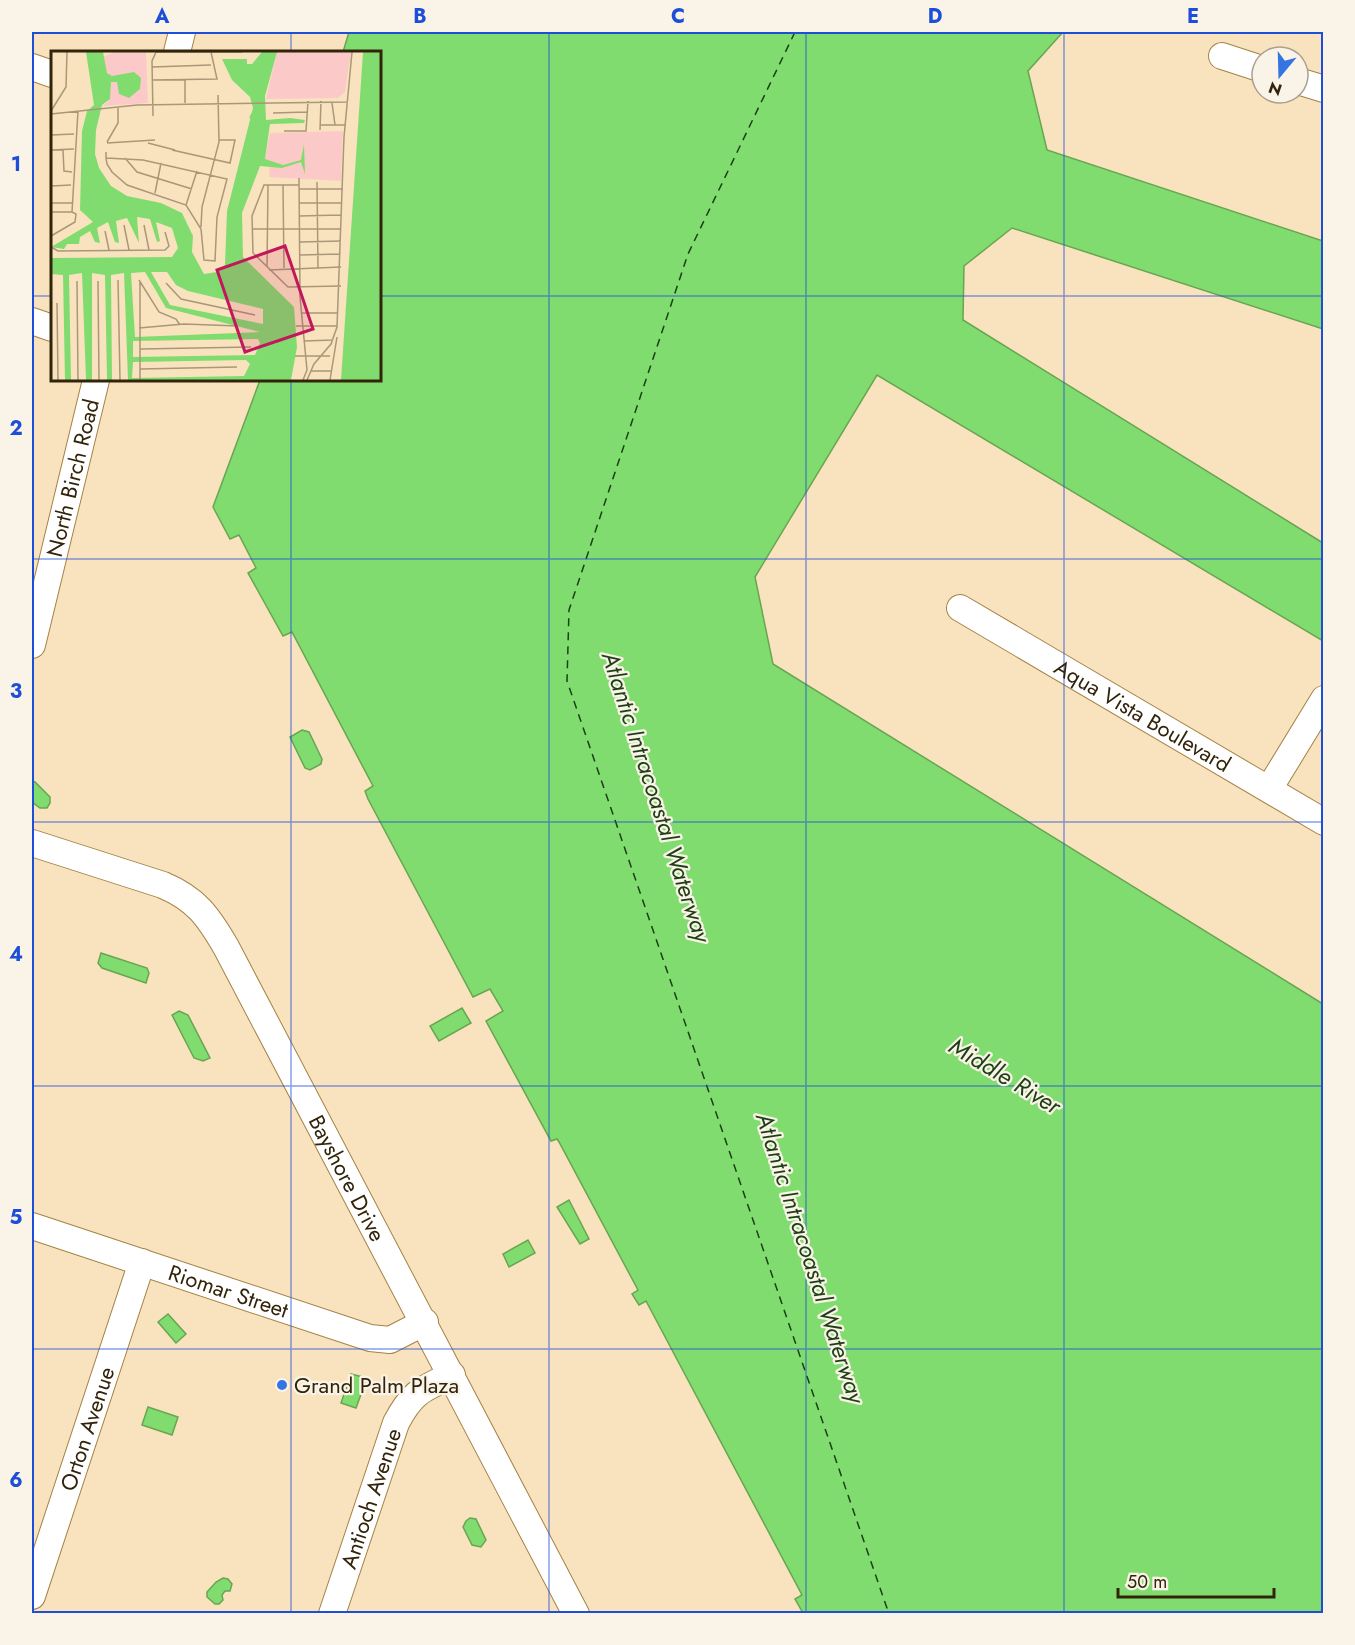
<svg xmlns="http://www.w3.org/2000/svg" width="1355" height="1645" font-family="Jost,sans-serif">
<rect width="100%" height="100%" fill="#f9e3bf"/>
<g fill="#81dc6f" stroke="#69a551" stroke-width="1.5">
<path d="M 349,32 L 1063,32 L 1028,71 L 1047,150 L 1323,241 L 1323,329 L 1012,228 L 964,266 L 963,320 L 1323,543 L 1323,641 L 877,375 L 755,577 L 773,664 L 1323,1004 L 1323,1610 L 1316,1614 L 803,1613 L 795,1599 L 802,1595 L 646,1301 L 639,1305 L 632,1294 L 638,1290 L 559,1142 L 557,1139 L 551,1141 L 486,1021 L 503,1011 L 490,989 L 473,997 L 368,799 L 365,791 L 373,786 L 292,632 L 283,636 L 248,573 L 256,568 L 239,535 L 230,539 L 213,507 L 260,380 L 380,380 L 380,52 L 343,52 Z"/>
<path d="M 302,730 L 309,732 L 322,759 L 321,764 L 310,770 L 305,768 L 290,737 Z"/>
<path d="M 32,781 L 35,782 L 50,797 L 50,803 L 47,808 L 40,808 L 32,802 Z"/>
<path d="M 101,953 L 147,968 L 149,973 L 146,983 L 102,968 L 98,963 Z"/>
<path d="M 462,1008 L 471,1023 L 439,1041 L 430,1026 Z"/>
<path d="M 179,1011 L 188,1015 L 210,1058 L 203,1061 L 194,1058 L 172,1015 Z"/>
<path d="M 569,1200 L 589,1239 L 580,1244 L 557,1207 Z"/>
<path d="M 528,1240 L 535,1253 L 509,1267 L 503,1254 Z"/>
<path d="M 168,1314 L 186,1334 L 176,1343 L 158,1322 Z"/>
<path d="M 351,1374 L 367,1378 L 356,1408 L 341,1403 Z"/>
<path d="M 148,1407 L 178,1417 L 172,1435 L 142,1425 Z"/>
<path d="M 470,1518 L 476,1519 L 486,1540 L 481,1547 L 472,1545 L 463,1527 L 466,1521 Z"/>
<path d="M 223,1578 L 228,1579 L 232,1584 L 230,1591 L 225,1591 L 222,1595 L 223,1600 L 219,1604 L 215,1604 L 207,1597 L 207,1592 L 216,1582 Z"/>
</g>
<g fill="none" stroke-linecap="round" stroke-linejoin="round">
<path stroke="#1c3f15" stroke-width="1.5" stroke-dasharray="8 6" stroke-linecap="butt" d="M 795,32 L 688,254 L 569,610 L 567,681 L 889,1614"/>
<defs>
<g id="minor">
<path d="M 177,52 L 182,32"/>
<path d="M 1222,56 L 1262,69"/>
<path d="M 32,67 L 52,74"/>
<path d="M 1298,81 L 1324,89"/>
<path d="M 32,321 L 52,328"/>
<path id="s1" d="M 960,608 L 1324,822"/>
<path id="s2" d="M 32,645 L 96,380"/>
<path d="M 1269,789 L 1324,699"/>
<path id="s3" d="M 32,843 L 163,885 C 196,899 208,916 226,947 L 576,1614"/>
<path id="s4" d="M 32,1226 L 370,1338 L 390,1340 L 425,1322"/>
<path id="s5" d="M 32,1596 L 142,1262"/>
<path id="s6" d="M 332,1614 L 396,1423 C 412,1392 422,1389 452,1375"/>
</g>
</defs>
<use href="#minor" stroke="#a48245" stroke-width="28"/>
<use href="#minor" stroke="#fff" stroke-width="26"/>
</g>
<path fill="none" stroke="#1d4ed8" stroke-width="1.5" stroke-opacity="0.55" d="M 291,32 L 291,52M 549,32 L 549,1614M 806,32 L 806,1614M 1064,32 L 1064,1614M 32,296 L 52,296M 380,296 L 1324,296M 291,380 L 291,1614M 32,559 L 1324,559M 32,822 L 1324,822M 32,1086 L 1324,1086M 32,1349 L 1324,1349"/>
<circle fill="#3475e3" stroke="#faf3e7" stroke-width="2" cx="282" cy="1385" r="6"/>
<g text-anchor="middle" stroke-width="4.5" stroke-linejoin="round" paint-order="stroke">
<g font-size="22" fill="#32240b" stroke="#faf3e7">
<text dy="8" stroke="none"><textPath href="#s2" startOffset="172">North Birch Road</textPath></text>
<text dy="8" stroke="none"><textPath href="#s1" startOffset="212">Aqua Vista Boulevard</textPath></text>
<text dy="8" stroke="none"><textPath href="#s3" startOffset="489">Bayshore Drive</textPath></text>
<text dy="8" stroke="none"><textPath href="#s4" startOffset="207">Riomar Street</textPath></text>
<text dy="8" stroke="none"><textPath href="#s5" startOffset="176">Orton Avenue</textPath></text>
<text dy="8" stroke="none"><textPath href="#s6" startOffset="122">Antioch Avenue</textPath></text>
</g>
<g font-size="22" fill="#32240b" stroke="#faf3e7" text-anchor="start">
<text x="294" y="1393">Grand Palm Plaza</text>
</g>
<g font-size="24" font-style="italic" fill="#1c3f15" stroke="#faf3e7">
<text transform="translate(656 797) rotate(72)" y="8">Atlantic Intracoastal Waterway</text>
<text transform="translate(1005 1076) rotate(31)" y="8">Middle River</text>
<text transform="translate(810 1258) rotate(72)" y="8">Atlantic Intracoastal Waterway</text>
</g>
</g>
<g transform="translate(51 51)">
<rect width="330" height="330" fill="#f9e3bf"/>
<path d="M 64,1 L 95,1 L 97,52 L 51,55 L 57,51 L 59,36 L 52,6 ZM 226,1 L 300,1 L 294,41 L 287,47 L 215,48 ZM 292,80 L 290,130 L 218,126 L 219,112 L 214,108 L 219,82 Z" fill="#fbcac8"/>
<path d="M 35,1 L 52,1 L 56,22 L 61,25 L 83,21 L 90,27 L 89,38 L 78,47 L 68,43 L 66,31 L 60,31 L 59,48 L 51,54 L 45,79 L 44,103 L 48,117 L 60,135 L 76,145 L 110,152 L 131,162 L 142,185 L 141,201 L 153,223 L 166,221 L 174,214 L 176,160 L 202,57 L 199,46 L 181,29 L 171,8 L 196,8 L 196,13 L 201,13 L 211,1 L 226,1 L 214,45 L 215,69 L 239,67 L 254,69 L 253,72 L 219,73 L 214,108 L 232,114 L 250,109 L 253,93 L 254,123 L 250,111 L 231,117 L 209,115 L 191,162 L 192,206 L 243,256 L 246,296 L 240,329 L 77,329 L 73,222 L 60,224 L 61,329 L 56,329 L 54,224 L 41,222 L 41,329 L 35,329 L 31,222 L 18,224 L 20,329 L 14,329 L 12,224 L 0,223 L 0,207 L 121,206 L 127,197 L 121,177 L 105,171 L 109,190 L 106,191 L 99,168 L 86,166 L 88,192 L 76,167 L 65,170 L 68,192 L 64,191 L 57,171 L 46,177 L 49,192 L 44,191 L 39,180 L 29,186 L 28,193 L 16,193 L 13,198 L 0,196 L 42,171 L 29,159 L 31,80 L 36,60 L 43,54 ZM 94,221 L 115,257 L 209,281 L 84,286 L 80,222 ZM 100,221 L 116,221 L 125,234 L 137,240 L 212,258 L 212,273 L 119,254 ZM 207,288 L 209,292 L 204,304 L 82,306 L 82,290 ZM 195,309 L 199,313 L 193,325 L 81,327 L 82,311 ZM 312,1 L 330,1 L 330,329 L 290,329 Z" fill="#81dc6f" fill-rule="evenodd"/>
<path fill="none" stroke="#81dc6f" stroke-width="3" d="M 208,51 L 220,1M 206,56 L 200,66 L 202,73 L 192,137 L 183,163 L 185,203 L 223,257 L 217,329"/>
<path fill="none" stroke="#a99777" stroke-width="1.5" d="M 105,1 L 191,1M 101,16 L 160,14M 101,29 L 166,28 L 160,1M 134,29 L 134,52M 281,52 L 284,74M 0,60 L 15,36 L 16,1M 222,62 L 256,61M 0,63 L 86,54 L 297,51M 102,65 L 101,10 L 105,1M 270,74 L 295,74M 269,79 L 270,50M 233,80 L 255,80 L 257,50M 0,84 L 23,83M 56,91 L 67,72 L 67,56M 56,92 L 104,89M 97,92 L 124,99M 0,99 L 23,98M 12,99 L 13,120 L 21,121M 121,99 L 179,112 L 184,89 L 168,89M 55,101 L 55,107 L 56,113 L 61,121 L 76,134 L 135,154 L 150,178 L 153,209 L 164,210 L 166,166 L 176,128 L 92,109 L 55,107M 74,107 L 86,121 L 141,138M 248,127 L 249,246 L 256,319 L 252,329M 0,129 L 0,185M 266,131 L 267,217M 232,134 L 233,217M 248,134 L 213,134 L 201,165 L 202,202 L 237,236 L 290,235M 0,135 L 20,134M 248,138 L 292,138M 104,142 L 110,112M 0,152 L 21,152M 248,152 L 290,152M 135,154 L 146,120M 0,161 L 21,161M 21,161 L 27,60M 248,165 L 290,164M 73,174 L 78,199M 93,174 L 98,199M 150,176 L 151,156 L 168,91 L 167,44M 201,178 L 290,178M 54,180 L 58,199M 0,185 L 24,171 L 25,163 L 21,161M 249,191 L 290,190M 0,196 L 7,200 L 114,199 L 118,195 L 114,181M 249,204 L 289,203M 216,216 L 217,134M 218,219 L 290,216M 67,229 L 69,329M 88,229 L 108,261 L 125,268 L 129,274M 26,230 L 27,329M 47,230 L 48,329M 89,231 L 89,329M 115,232 L 130,248 L 204,264M 6,252 L 7,329M 251,262 L 286,262M 245,275 L 286,275M 88,277 L 133,273 L 187,275M 253,290 L 282,289M 89,298 L 200,296M 244,305 L 279,305M 89,318 L 186,316M 260,320 L 280,320M 256,329 L 263,313 L 280,293 L 286,276 L 293,86 L 301,1M 279,329 L 286,286"/>
<path fill="#c2185b" fill-opacity="0.15" stroke="#c2185b" stroke-width="3" d="M 234,195 L 262,278 L 194,301 L 166,219 Z"/>
<rect width="330" height="330" fill="none" stroke="#32240b" stroke-width="3"/>
</g>
<rect width="1355" height="1645" fill="none" stroke="#faf3e7" stroke-width="66"/>
<g transform="translate(1280 75) rotate(199)"><circle r="28" fill="#faf3e7" stroke="#aaa08f" stroke-width="1.5"/>
<path d="M0-4.5L10 22L0 15L-10 22Z" fill="#3475e3"/>
<text y="-9" font-size="16" font-weight="bold" text-anchor="middle" fill="#32240b">N</text>
</g>
<path d="M1118 1588v9h156v-9" fill="none" stroke="#32240b" stroke-width="3"/>
<text x="1127" y="1588" font-size="18" fill="#32240b" stroke="#faf3e7" stroke-width="4.5" paint-order="stroke">50 m</text>
<rect x="33" y="33" width="1289" height="1579" fill="none" stroke="#1d4ed8" stroke-width="2"/>
<g font-size="20" text-anchor="middle" font-weight="bold" fill="#1d4ed8">
<text x="162" y="23">A</text>
<text x="420" y="23">B</text>
<text x="678" y="23">C</text>
<text x="935" y="23">D</text>
<text x="1193" y="23">E</text>
<text x="16" y="171">1</text>
<text x="16" y="435">2</text>
<text x="16" y="698">3</text>
<text x="16" y="961">4</text>
<text x="16" y="1224">5</text>
<text x="16" y="1487">6</text>
</g>
</svg>
